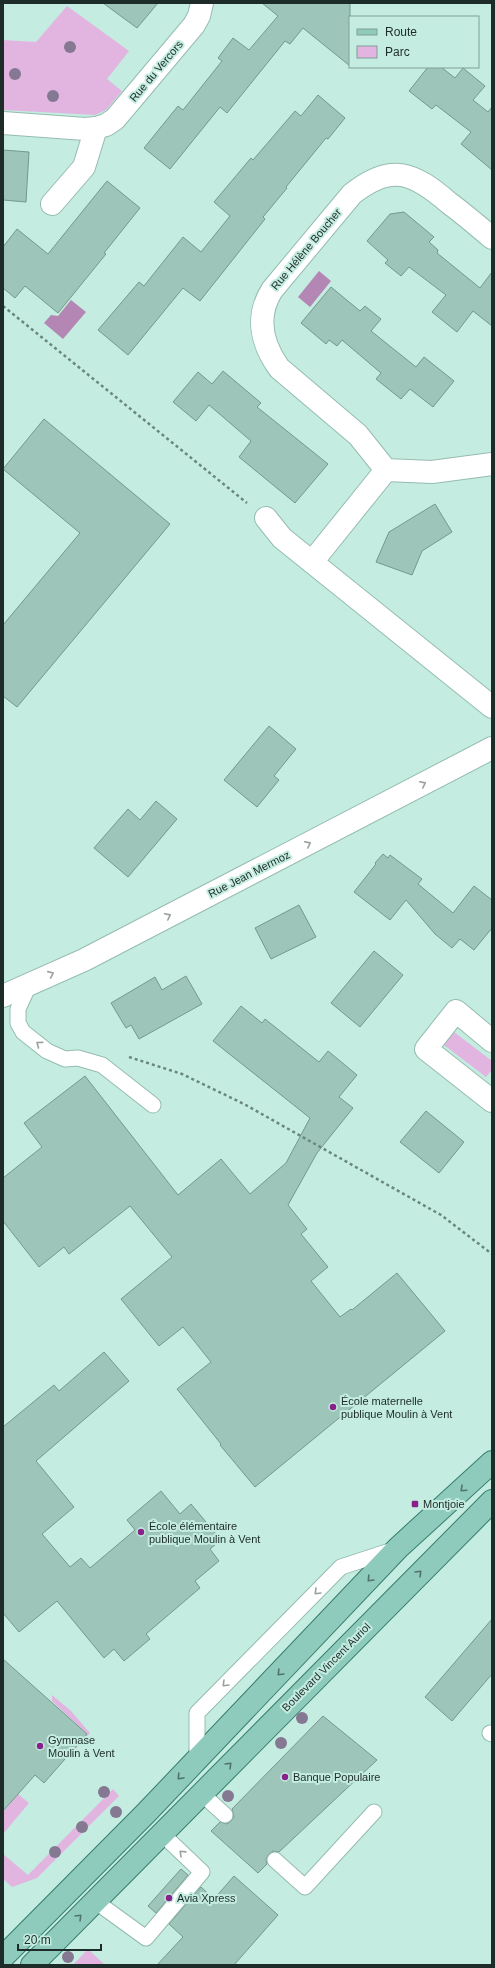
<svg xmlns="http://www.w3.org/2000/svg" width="495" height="1968" font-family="Helvetica,sans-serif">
<rect width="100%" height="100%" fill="#c4ece0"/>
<g fill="#e2b5e1">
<path d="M 67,6 L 129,51 L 107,79 L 122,91 L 106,110 L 95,115 L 3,110 L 3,40 L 36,42 Z"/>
<path d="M 454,1032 L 492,1061 L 492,1070 L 486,1077 L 444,1045 Z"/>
<path d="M 52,1695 L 71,1711 L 90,1733 L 68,1757 L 67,1757 L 87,1734 L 52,1701 Z"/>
<path d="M 113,1789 L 119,1796 L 37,1878 L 12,1887 L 3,1879 L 3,1854 L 28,1875 Z"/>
<path d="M 18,1794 L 29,1803 L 3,1834 L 3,1812 Z"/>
<path d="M 88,1949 L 105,1965 L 73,1965 Z"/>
</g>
<g fill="#b486b3">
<path d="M 319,271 L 331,281 L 310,307 L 298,297 Z"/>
<path d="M 71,300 L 86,312 L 63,339 L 44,323 L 51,315 L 58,316 Z"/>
</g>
<g fill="#9ec5b9" stroke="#74998e">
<path d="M 103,3 L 158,3 L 137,28 Z"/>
<path d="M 262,3 L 350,3 L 350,66 L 303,28 L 290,44 L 285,41 L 227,113 L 220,107 L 170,169 L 144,148 L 178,106 L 183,110 L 222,61 L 218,58 L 233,38 L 249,50 L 278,16 Z"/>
<path d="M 428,67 L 441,67 L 455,78 L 463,68 L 485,86 L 473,100 L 488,112 L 492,107 L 492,170 L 461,144 L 471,132 L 436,105 L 432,109 L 409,91 Z"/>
<path d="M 318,95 L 345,118 L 328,139 L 326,138 L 286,187 L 287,188 L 263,217 L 265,219 L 200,301 L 183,288 L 128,355 L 98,330 L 139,282 L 144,286 L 183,237 L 201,252 L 230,216 L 214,202 L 251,158 L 253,160 L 295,111 L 301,116 Z"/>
<path d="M 3,150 L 29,152 L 26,202 L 3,200 Z"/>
<path d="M 107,181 L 140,208 L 104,253 L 106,254 L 58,313 L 25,286 L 15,298 L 3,288 L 3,247 L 17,229 L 48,254 Z"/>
<path d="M 404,212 L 434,237 L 429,242 L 438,250 L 437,253 L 480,288 L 492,272 L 492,326 L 473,311 L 457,332 L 432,312 L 446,295 L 409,267 L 401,276 L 385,263 L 388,260 L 367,241 L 390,214 Z"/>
<path d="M 331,287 L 360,311 L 365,306 L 381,319 L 371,331 L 416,367 L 424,357 L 454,381 L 433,407 L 410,389 L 401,399 L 376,379 L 381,373 L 342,340 L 337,346 L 329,340 L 326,344 L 301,323 Z"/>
<path d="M 223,371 L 261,403 L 257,407 L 328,464 L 295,503 L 239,457 L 251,441 L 209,405 L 196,421 L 173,402 L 198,372 L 212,384 Z"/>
<path d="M 44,419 L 170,524 L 17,707 L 3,696 L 3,625 L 80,533 L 3,469 Z"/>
<path d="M 435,504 L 452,532 L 422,551 L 412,575 L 376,562 L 389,532 Z"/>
<path d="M 269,726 L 296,749 L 274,776 L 279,780 L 257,807 L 224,780 Z"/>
<path d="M 156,801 L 177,819 L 128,877 L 94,848 L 128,809 L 140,820 Z"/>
<path d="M 383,854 L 388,858 L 390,855 L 422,879 L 418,884 L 453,913 L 474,886 L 492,900 L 492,928 L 474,950 L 460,939 L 452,948 L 435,934 L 406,900 L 390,920 L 354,892 L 376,864 L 375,863 Z"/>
<path d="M 299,905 L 316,937 L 271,959 L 255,928 Z"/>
<path d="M 374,951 L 403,975 L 360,1027 L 331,1003 Z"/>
<path d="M 186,976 L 202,1004 L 139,1039 L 131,1025 L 126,1028 L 111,1003 L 155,977 L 162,990 Z"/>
<path d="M 241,1006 L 262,1023 L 265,1019 L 319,1062 L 328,1051 L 357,1075 L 339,1097 L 353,1108 L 317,1153 L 288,1205 L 307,1229 L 301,1234 L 328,1267 L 311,1281 L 340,1317 L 351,1309 L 352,1310 L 397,1273 L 445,1331 L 255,1487 L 220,1445 L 221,1444 L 177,1389 L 211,1362 L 183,1327 L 159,1346 L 121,1299 L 172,1257 L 130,1206 L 69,1254 L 64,1247 L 39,1267 L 3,1221 L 3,1178 L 42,1147 L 24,1123 L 85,1076 L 178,1195 L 221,1159 L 250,1194 L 286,1163 L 310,1118 L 213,1041 Z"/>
<path d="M 426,1111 L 464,1142 L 439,1173 L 400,1142 Z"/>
<path d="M 104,1352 L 129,1381 L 36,1461 L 74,1507 L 42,1534 L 70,1567 L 81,1558 L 90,1568 L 135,1530 L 127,1520 L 161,1491 L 180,1514 L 191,1504 L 221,1540 L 210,1549 L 219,1561 L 195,1581 L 200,1588 L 146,1634 L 150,1639 L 124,1661 L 114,1649 L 104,1658 L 57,1601 L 19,1632 L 3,1613 L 3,1427 L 54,1385 L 59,1391 Z"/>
<path d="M 492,1619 L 492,1674 L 452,1721 L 425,1697 Z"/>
<path d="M 3,1659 L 87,1734 L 44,1783 L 35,1775 L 3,1811 Z"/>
<path d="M 323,1716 L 377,1760 L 279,1852 L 273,1851 L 269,1854 L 266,1859 L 267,1864 L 258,1873 L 211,1831 L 220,1822 L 227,1824 L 231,1821 L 234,1817 L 232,1809 Z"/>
<path d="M 181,1869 L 188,1875 L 156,1913 L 148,1906 Z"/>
<path d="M 234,1876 L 278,1915 L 234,1965 L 157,1965 L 183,1937 L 169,1924 L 201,1887 L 214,1899 Z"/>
</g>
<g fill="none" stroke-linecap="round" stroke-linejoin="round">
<defs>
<g id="lane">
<path d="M 29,985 L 18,1009 L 18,1023 L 23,1032 L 47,1051 L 65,1059 L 78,1058 L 102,1065 L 153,1105"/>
<path d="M 490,1733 L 492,1734"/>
<path d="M 197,1759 L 197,1713 L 341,1567 L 393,1550"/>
<path d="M 201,1793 L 225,1815"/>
<path d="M 275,1860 L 305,1887 L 374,1812"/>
<path d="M 95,1901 L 146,1938 L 202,1872 L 161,1833"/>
</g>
<g id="street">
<path d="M 3,123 L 85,129 L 96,128 L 106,125 L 115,119 L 194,25 L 199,16 L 202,3"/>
<path d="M 52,204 L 84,167 L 96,128"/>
<path d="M 492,238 C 478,226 464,214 449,203 C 414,173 392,162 352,194 L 272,290 C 255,317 262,344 279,368 L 358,435 L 386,470 L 432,472 L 492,464"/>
<path d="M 266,518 L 282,538 L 492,707"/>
<path d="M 312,562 L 386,470"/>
<path d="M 3,996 L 84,960 L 492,748"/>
<path d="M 492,1041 L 456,1011 L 426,1049 L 492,1101"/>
</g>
<g id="primary">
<path d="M 3,1957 L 147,1812 L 398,1548 L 492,1462"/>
<path d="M 32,1965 L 492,1501"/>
</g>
</defs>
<use href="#lane" stroke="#96bcb0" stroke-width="17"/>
<use href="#street" stroke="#96bcb0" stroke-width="24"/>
<use href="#primary" stroke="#367d6c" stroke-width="24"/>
<g stroke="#6b867e" stroke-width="2.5" stroke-dasharray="3 3" stroke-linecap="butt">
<path d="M 3,306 L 247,503"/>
<path d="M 129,1057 L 182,1074 L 244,1104 L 441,1215 L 492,1254"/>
</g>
<use href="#lane" stroke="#fff" stroke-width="15"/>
<use href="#street" stroke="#fff" stroke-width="22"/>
<use href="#primary" stroke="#8ecbbc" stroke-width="22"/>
</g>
<g fill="#857892">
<circle cx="70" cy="47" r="6"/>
<circle cx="15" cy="74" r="6"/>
<circle cx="53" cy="96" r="6"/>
<circle cx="302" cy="1718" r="6"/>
<circle cx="281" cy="1743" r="6"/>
<circle cx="104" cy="1792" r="6"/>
<circle cx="228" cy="1796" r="6"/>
<circle cx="116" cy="1812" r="6"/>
<circle cx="82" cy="1827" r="6"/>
<circle cx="55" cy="1852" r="6"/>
<circle cx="68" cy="1957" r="6"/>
</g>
<defs><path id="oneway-chevron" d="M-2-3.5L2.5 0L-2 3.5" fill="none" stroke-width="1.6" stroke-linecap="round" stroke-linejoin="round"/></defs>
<g stroke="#99a09e">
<use href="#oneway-chevron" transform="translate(423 784) rotate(-27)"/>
<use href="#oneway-chevron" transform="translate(308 844) rotate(-27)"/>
<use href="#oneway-chevron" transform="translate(168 916) rotate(-27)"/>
<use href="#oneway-chevron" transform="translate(51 974) rotate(-24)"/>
<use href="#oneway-chevron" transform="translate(39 1044) rotate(-143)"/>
<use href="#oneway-chevron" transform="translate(317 1592) rotate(135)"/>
<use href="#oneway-chevron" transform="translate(225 1684) rotate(135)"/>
<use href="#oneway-chevron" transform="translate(182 1853) rotate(-136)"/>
</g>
<g stroke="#50746b">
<use href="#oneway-chevron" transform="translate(463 1489) rotate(137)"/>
<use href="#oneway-chevron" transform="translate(419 1573) rotate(-45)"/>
<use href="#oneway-chevron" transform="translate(370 1579) rotate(134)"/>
<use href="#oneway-chevron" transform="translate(280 1673) rotate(134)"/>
<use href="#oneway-chevron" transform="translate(229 1765) rotate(-45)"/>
<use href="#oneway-chevron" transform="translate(180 1777) rotate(133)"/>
<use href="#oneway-chevron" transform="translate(79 1917) rotate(-45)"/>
</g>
<g fill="#88228a" stroke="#c4ece0" stroke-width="1.5">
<circle cx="333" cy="1407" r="4"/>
<rect x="411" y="1500" width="8" height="8" rx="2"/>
<circle cx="141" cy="1532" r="4"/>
<circle cx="40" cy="1746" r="4"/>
<circle cx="285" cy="1777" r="4"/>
<circle cx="169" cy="1898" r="4"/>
</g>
<g text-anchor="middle" stroke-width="4" stroke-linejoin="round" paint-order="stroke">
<g font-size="11" fill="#1d2c28" stroke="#c4ece0">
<text transform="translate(156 71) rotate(-50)" y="4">Rue du Vercors</text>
<text transform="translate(306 249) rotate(-50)" y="4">Rue Hélène Boucher</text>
<text transform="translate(249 874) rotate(-27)" y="4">Rue Jean Mermoz</text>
<text transform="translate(326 1667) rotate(-45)" y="4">Boulevard Vincent Auriol</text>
</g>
<g font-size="11" fill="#1d2c28" stroke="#c4ece0" text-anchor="start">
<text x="341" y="1405">École maternelle<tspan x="341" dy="13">publique Moulin à Vent</tspan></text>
<text x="423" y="1508">Montjoie</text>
<text x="149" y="1530">École élémentaire<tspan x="149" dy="13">publique Moulin à Vent</tspan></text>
<text x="48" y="1744">Gymnase<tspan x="48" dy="13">Moulin à Vent</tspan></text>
<text x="293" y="1781">Banque Populaire</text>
<text x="177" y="1902">Avia Xpress</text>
</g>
</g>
<rect width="495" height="1968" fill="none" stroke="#1d2c28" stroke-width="8"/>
<rect x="349" y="16" width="130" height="52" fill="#c4ece0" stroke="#819f96"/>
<rect x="357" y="29" width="20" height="6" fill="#8ecbbc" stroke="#819f96"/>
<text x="385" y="36" font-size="12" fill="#1d2c28">Route</text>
<rect x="357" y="46" width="20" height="12" fill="#e2b5e1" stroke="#819f96"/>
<text x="385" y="56" font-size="12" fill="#1d2c28">Parc</text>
<path d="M18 1944v6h83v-6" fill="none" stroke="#1d2c28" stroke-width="2"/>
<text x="24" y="1944" font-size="12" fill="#1d2c28" stroke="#c4ece0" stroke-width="3" paint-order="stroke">20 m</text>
</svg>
